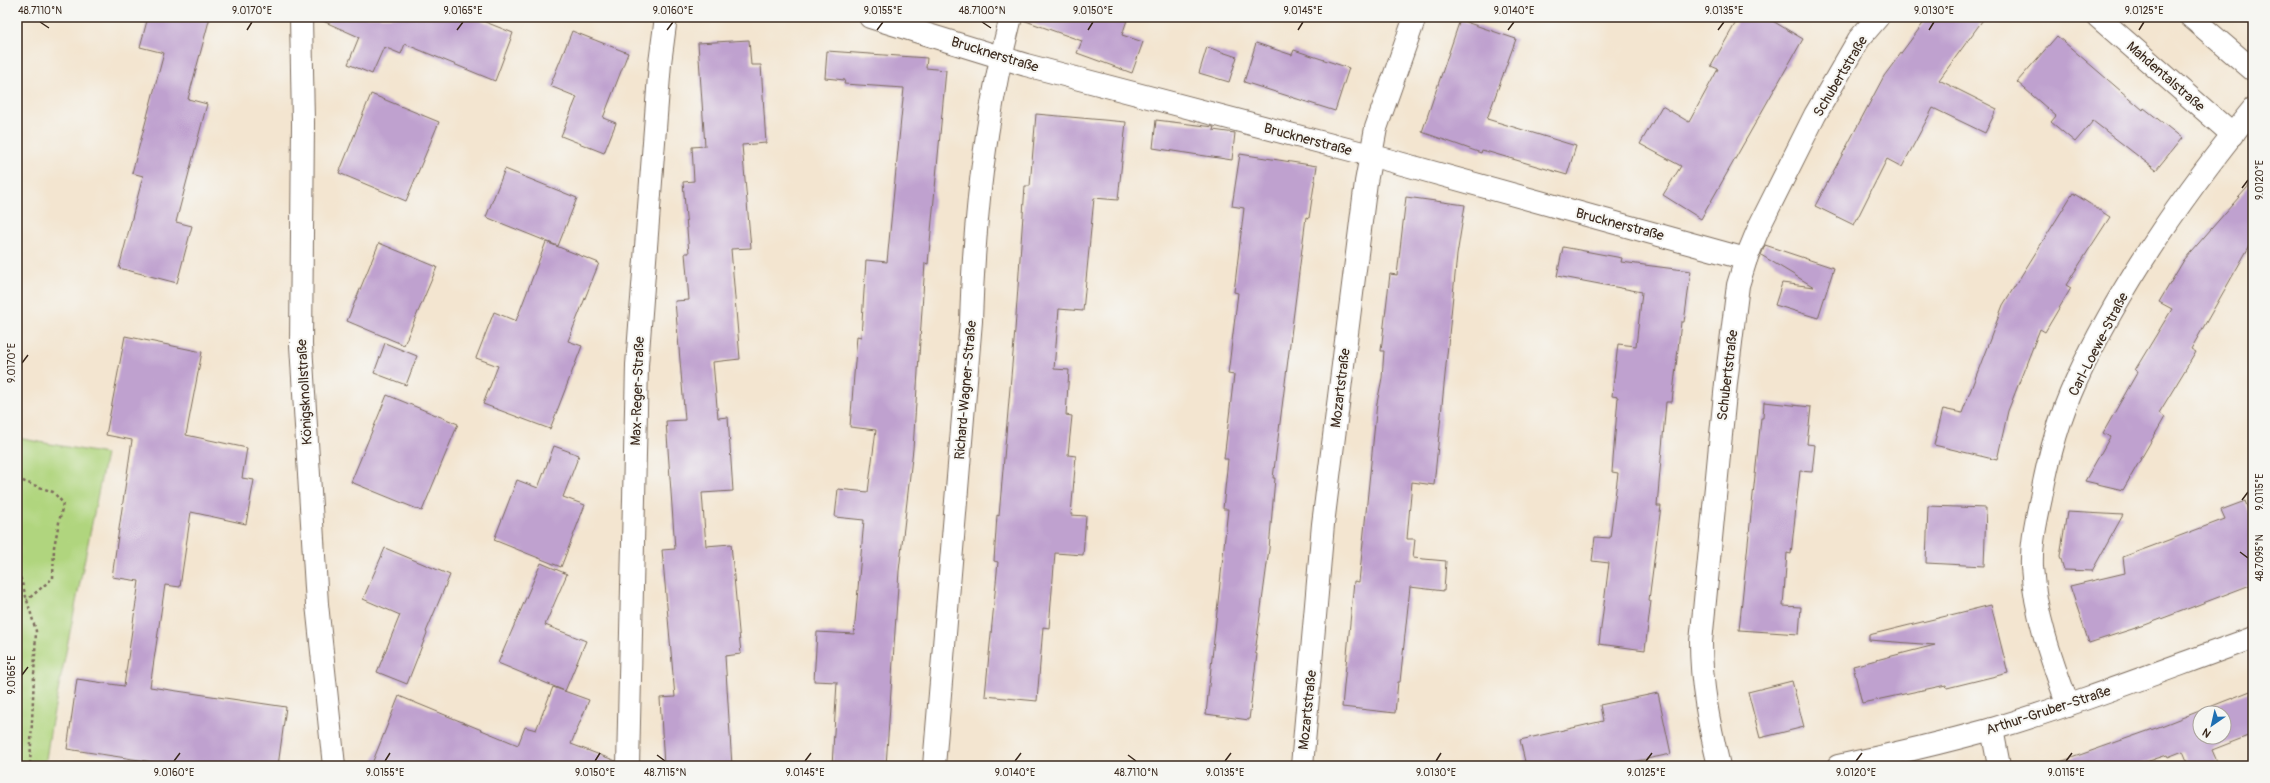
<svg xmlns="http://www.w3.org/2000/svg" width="2270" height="783" font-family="Pangolin,sans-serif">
<rect width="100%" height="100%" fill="#f6f6f2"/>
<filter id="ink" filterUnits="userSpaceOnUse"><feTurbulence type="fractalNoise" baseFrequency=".025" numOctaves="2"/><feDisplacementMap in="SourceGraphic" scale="8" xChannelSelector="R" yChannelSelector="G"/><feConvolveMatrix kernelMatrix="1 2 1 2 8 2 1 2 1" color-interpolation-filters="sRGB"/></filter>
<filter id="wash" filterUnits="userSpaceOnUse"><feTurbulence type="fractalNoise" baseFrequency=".012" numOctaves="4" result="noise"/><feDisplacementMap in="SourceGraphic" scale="16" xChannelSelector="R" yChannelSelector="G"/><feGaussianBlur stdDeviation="0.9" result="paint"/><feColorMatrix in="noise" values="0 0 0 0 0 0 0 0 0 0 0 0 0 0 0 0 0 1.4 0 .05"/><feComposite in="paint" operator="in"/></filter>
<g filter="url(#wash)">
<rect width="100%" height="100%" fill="#f3e5d0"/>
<path fill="#b0d57e" stroke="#76804e" d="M 17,438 L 106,454 L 51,726 L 45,766 L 17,766 Z"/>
<g id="blocks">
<g fill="#bfa1cf" fill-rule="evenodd">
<path d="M 148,17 L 210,17 L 188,99 L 207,104 L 176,222 L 192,226 L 177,283 L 119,268 L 143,176 L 132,173 L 164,53 L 140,47 Z"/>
<path d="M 314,17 L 473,17 L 513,33 L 495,81 L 405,44 L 401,54 L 384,47 L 372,74 L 348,64 L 359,37 Z"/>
<path d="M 1024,17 L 1128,17 L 1122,35 L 1143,42 L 1132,73 L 1077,53 L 1082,41 L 1023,20 Z"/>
<path d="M 1739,17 L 1766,17 L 1803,39 L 1701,219 L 1663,195 L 1681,166 L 1640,144 L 1662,106 L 1689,122 L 1718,69 L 1711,66 Z"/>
<path d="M 1928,17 L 1985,17 L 1939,80 L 1997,109 L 1985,133 L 1933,108 L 1902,167 L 1887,159 L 1854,225 L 1815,206 L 1884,76 Z"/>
<path d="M 1460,20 L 1516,39 L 1487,119 L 1576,146 L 1567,175 L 1482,150 L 1481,153 L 1422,132 Z"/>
<path d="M 572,31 L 628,53 L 603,118 L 616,123 L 604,153 L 561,136 L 577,97 L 550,86 Z"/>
<path d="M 2057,36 L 2143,110 L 2144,108 L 2182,138 L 2156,170 L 2093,121 L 2075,142 L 2051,122 L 2056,116 L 2017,82 Z"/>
<path d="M 749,40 L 751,65 L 761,65 L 766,143 L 742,145 L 751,248 L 731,249 L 740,359 L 713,362 L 718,418 L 728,417 L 733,491 L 702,493 L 706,546 L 731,544 L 741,654 L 725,656 L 732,766 L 664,766 L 660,698 L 675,697 L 662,550 L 675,549 L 666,421 L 685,420 L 675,301 L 689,300 L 685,253 L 689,253 L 683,182 L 694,181 L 692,147 L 705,146 L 698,43 Z"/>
<path d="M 1256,43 L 1292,55 L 1294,50 L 1349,68 L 1335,111 L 1244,82 Z"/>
<path d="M 1207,47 L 1237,57 L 1229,82 L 1199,73 Z"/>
<path d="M 827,51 L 927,58 L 926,68 L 946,70 L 928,264 L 925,263 L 913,449 L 899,571 L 886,766 L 832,766 L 837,682 L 814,681 L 817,632 L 854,634 L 864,520 L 835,517 L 838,489 L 868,492 L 876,430 L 850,427 L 857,336 L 861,337 L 866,260 L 887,262 L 904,88 L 844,84 L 845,80 L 825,78 Z"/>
<path d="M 371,94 L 439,122 L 406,201 L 339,173 Z"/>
<path d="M 1036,114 L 1126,122 L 1118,200 L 1094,198 L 1083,311 L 1059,309 L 1054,369 L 1069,370 L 1066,415 L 1072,416 L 1068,455 L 1076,456 L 1071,515 L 1086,516 L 1083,555 L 1055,553 L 1049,628 L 1043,627 L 1037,701 L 985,696 L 998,562 L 994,561 L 997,515 L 999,516 L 1015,330 L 1025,186 L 1030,186 Z"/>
<path d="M 1156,120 L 1214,127 L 1213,130 L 1235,133 L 1232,160 L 1153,148 Z"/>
<path d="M 1240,154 L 1317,166 L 1309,218 L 1306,217 L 1273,478 L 1275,478 L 1269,549 L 1255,653 L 1257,654 L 1249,720 L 1206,714 L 1228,509 L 1223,509 L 1228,459 L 1224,459 L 1234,375 L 1228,374 L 1238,293 L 1234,292 L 1244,208 L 1232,206 Z"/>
<path d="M 505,169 L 577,198 L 558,246 L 486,217 Z"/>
<path d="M 2253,181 L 2253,240 L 2191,349 L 2196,352 L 2159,413 L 2165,417 L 2123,490 L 2085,481 L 2110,437 L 2103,433 L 2138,371 L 2135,370 L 2172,309 L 2159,302 L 2184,260 Z"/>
<path d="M 2073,193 L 2110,217 L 2066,285 L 2071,288 L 2045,332 L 2040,329 L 2008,411 L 1997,460 L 1934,445 L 1943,409 L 1962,413 L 2003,305 Z"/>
<path d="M 1406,197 L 1465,205 L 1457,255 L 1434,485 L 1412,482 L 1407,539 L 1415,539 L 1413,558 L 1446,561 L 1444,591 L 1410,587 L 1400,682 L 1398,682 L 1395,713 L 1342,707 L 1354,581 L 1359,582 L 1377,403 L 1382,378 L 1384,351 L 1381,351 L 1390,274 L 1397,275 Z"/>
<path d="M 546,242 L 599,263 L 568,341 L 582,346 L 550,429 L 483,404 L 498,366 L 476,358 L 494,312 L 516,321 Z"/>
<path d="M 379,243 L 437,267 L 404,345 L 347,321 Z"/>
<path d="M 1765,245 L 1834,268 L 1818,318 L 1775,305 L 1782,283 L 1814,287 L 1761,255 Z"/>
<path d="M 1563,247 L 1622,258 L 1621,262 L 1691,271 L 1684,322 L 1681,322 L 1672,402 L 1666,402 L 1657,506 L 1661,506 L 1649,600 L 1651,601 L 1645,650 L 1599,644 L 1609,563 L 1592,561 L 1595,537 L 1610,538 L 1618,473 L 1612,472 L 1618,397 L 1612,396 L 1618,344 L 1636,346 L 1642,292 L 1557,276 Z"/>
<path d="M 125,336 L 202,352 L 186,435 L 247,448 L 242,478 L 254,480 L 246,524 L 191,512 L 180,587 L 165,585 L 150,687 L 286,707 L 278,766 L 179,766 L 67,749 L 77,679 L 124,686 L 139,581 L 112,577 L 132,440 L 106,435 Z"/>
<path d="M 385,343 L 417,356 L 406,385 L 374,373 Z"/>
<path d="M 387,395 L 458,424 L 422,511 L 351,482 Z"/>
<path d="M 1764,402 L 1811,407 L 1807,444 L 1815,445 L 1812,472 L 1800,471 L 1791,554 L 1787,553 L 1783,606 L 1801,607 L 1799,634 L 1739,630 L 1761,418 L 1763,418 Z"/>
<path d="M 554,446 L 579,455 L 563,497 L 585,505 L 561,567 L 494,540 L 517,480 L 538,488 Z"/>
<path d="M 2245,501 L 2253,521 L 2253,584 L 2145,625 L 2089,643 L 2070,586 L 2125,573 L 2123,557 L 2225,519 L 2221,510 Z"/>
<path d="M 1928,506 L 1986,508 L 1984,566 L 1926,563 Z"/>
<path d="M 2067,512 L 2123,515 L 2092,571 L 2064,570 L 2060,556 Z"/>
<path d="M 385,548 L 450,575 L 426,632 L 427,633 L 407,684 L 377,672 L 400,615 L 363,599 Z"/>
<path d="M 541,563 L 567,574 L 545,625 L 586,641 L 565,691 L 498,663 Z"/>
<path d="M 1991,605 L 2008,673 L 1947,688 L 1946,685 L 1862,703 L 1853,666 L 1935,645 L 1869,640 L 1869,635 Z"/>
<path d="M 1792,681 L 1804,727 L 1760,738 L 1748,692 Z"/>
<path d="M 553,687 L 589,700 L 571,744 L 616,761 L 616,766 L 371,766 L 399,696 L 518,745 L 525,727 L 536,730 Z"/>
<path d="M 2253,690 L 2253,734 L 2212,750 L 2219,766 L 2189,766 L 2183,751 L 2168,757 L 2167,755 L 2134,766 L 2061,766 L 2060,762 L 2156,728 ZM 2200,713 L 2224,713 L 2224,737 L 2200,737 Z"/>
<path d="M 1658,693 L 1671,754 L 1612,766 L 1526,766 L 1520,740 L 1603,721 L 1600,705 Z"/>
</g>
</g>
</g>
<g filter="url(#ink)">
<use href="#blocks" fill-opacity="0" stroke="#7b6b5c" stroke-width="1"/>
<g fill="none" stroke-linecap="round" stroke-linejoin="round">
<defs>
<g id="street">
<path d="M 301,17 L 303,123 L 301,345 L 317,604 L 334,766"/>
<path d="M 870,17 L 1026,65 L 1370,155 L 1746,259"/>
<path d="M 2098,17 L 2233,135"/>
<path d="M 2068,705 C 2052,661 2035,615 2032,567 C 2031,544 2036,521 2041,498 C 2048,459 2059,418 2076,381 C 2121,283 2185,192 2253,109"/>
<path d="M 1992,729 L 1999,766"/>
<path d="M 628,766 L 637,365 L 660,63 L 666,17"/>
<path d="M 934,766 L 971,321 C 974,219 985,116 1011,17"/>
<path d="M 1302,766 L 1323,524 L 1366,182 L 1376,128 L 1415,17"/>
<path d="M 1719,766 C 1709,724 1701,685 1701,642 L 1726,383 L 1738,285 L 1746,259 L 1760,225 L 1815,115 L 1859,39 L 1878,17"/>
</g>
<g id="secondary">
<path d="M 2191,17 L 2253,70"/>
<path d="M 1838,766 C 1890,755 1941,743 1992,729 C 2080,703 2166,669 2253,638"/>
</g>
</defs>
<use href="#street" stroke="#7b6b5c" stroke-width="24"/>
<use href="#secondary" stroke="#7b6b5c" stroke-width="24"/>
<g stroke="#7b6b5c" stroke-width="2.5" stroke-dasharray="3 3" stroke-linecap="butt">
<path d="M 17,479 L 53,492 L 63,503 L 54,547 L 53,578 L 27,600"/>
<path d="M 17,566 L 36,631 L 30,766"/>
</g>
<use href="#street" stroke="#fff" stroke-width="22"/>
<use href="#secondary" stroke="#fff" stroke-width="22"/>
</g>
</g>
<path fill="none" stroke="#3b2a1e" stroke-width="1.5" d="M 40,22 L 49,28M 982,22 L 991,28M 247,30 L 252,22M 457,30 L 463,22M 667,30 L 673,22M 877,30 L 883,22M 1088,30 L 1093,22M 1298,30 L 1303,22M 1508,30 L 1514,22M 1718,30 L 1724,22M 1929,30 L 1934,22M 2139,30 L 2144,22M 2242,188 L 2248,180M 22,363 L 28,355M 2242,500 L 2248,492M 2240,552 L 2248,558M 22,675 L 28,667M 657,755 L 665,761M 1128,755 L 1136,761M 174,761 L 180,753M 385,761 L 390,753M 595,761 L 600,753M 805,761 L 811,753M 1015,761 L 1021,753M 1225,761 L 1231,753M 1436,761 L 1441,753M 1646,761 L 1652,753M 1856,761 L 1862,753M 2066,761 L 2072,753"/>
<g text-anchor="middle" stroke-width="4" stroke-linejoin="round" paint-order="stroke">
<g font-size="14" fill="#3b2a1e" stroke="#f6f6f2">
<text transform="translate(995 54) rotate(17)" y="5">Brucknerstraße</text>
<text transform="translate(1840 76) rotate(-59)" y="5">Schubertstraße</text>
<text transform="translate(2166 76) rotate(41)" y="5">Mahdentalstraße</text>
<text transform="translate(1308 139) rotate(15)" y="5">Brucknerstraße</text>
<text transform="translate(1620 224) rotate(15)" y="5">Brucknerstraße</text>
<text transform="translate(2098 344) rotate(-63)" y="5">Carl-Loewe-Straße</text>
<text transform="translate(1727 375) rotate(-83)" y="5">Schubertstraße</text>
<text transform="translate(1340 388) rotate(-83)" y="5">Mozartstraße</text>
<text transform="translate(965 390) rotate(-85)" y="5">Richard-Wagner-Straße</text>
<text transform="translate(637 391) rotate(-88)" y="5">Max-Reger-Straße</text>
<text transform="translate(304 392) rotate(-93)" y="5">Königsknollstraße</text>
<text transform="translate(1307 710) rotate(-84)" y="5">Mozartstraße</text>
<text transform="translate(2048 710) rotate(-18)" y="5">Arthur-Gruber-Straße</text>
</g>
</g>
<rect width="2270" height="783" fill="none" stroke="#f6f6f2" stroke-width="44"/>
<g transform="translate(2212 725) rotate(214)"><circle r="19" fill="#f6f6f2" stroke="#aba49d"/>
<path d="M0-3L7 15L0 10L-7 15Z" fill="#1f6fb2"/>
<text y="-6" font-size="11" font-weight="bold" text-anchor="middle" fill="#3b2a1e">N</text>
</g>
<rect x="22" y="22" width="2226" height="739" fill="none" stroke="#3b2a1e" stroke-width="1.5"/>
<g font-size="10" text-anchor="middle" fill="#3b2a1e">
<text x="40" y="14">48.7110°N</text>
<text x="252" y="14">9.0170°E</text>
<text x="463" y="14">9.0165°E</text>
<text x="673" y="14">9.0160°E</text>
<text x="883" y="14">9.0155°E</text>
<text x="982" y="14">48.7100°N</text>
<text x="1093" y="14">9.0150°E</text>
<text x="1303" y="14">9.0145°E</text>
<text x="1514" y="14">9.0140°E</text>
<text x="1724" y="14">9.0135°E</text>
<text x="1934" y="14">9.0130°E</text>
<text x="2144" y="14">9.0125°E</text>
<text transform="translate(2259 180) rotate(-90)" y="4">9.0120°E</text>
<text transform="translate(11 363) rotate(-90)" y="4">9.0170°E</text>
<text transform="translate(2259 492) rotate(-90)" y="4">9.0115°E</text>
<text transform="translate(2259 558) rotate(-90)" y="4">48.7095°N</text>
<text transform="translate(11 675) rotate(-90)" y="4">9.0165°E</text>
<text x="174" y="776">9.0160°E</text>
<text x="385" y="776">9.0155°E</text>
<text x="595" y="776">9.0150°E</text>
<text x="665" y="776">48.7115°N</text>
<text x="805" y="776">9.0145°E</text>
<text x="1015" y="776">9.0140°E</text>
<text x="1136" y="776">48.7110°N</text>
<text x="1225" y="776">9.0135°E</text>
<text x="1436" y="776">9.0130°E</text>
<text x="1646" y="776">9.0125°E</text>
<text x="1856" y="776">9.0120°E</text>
<text x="2066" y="776">9.0115°E</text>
</g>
</svg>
